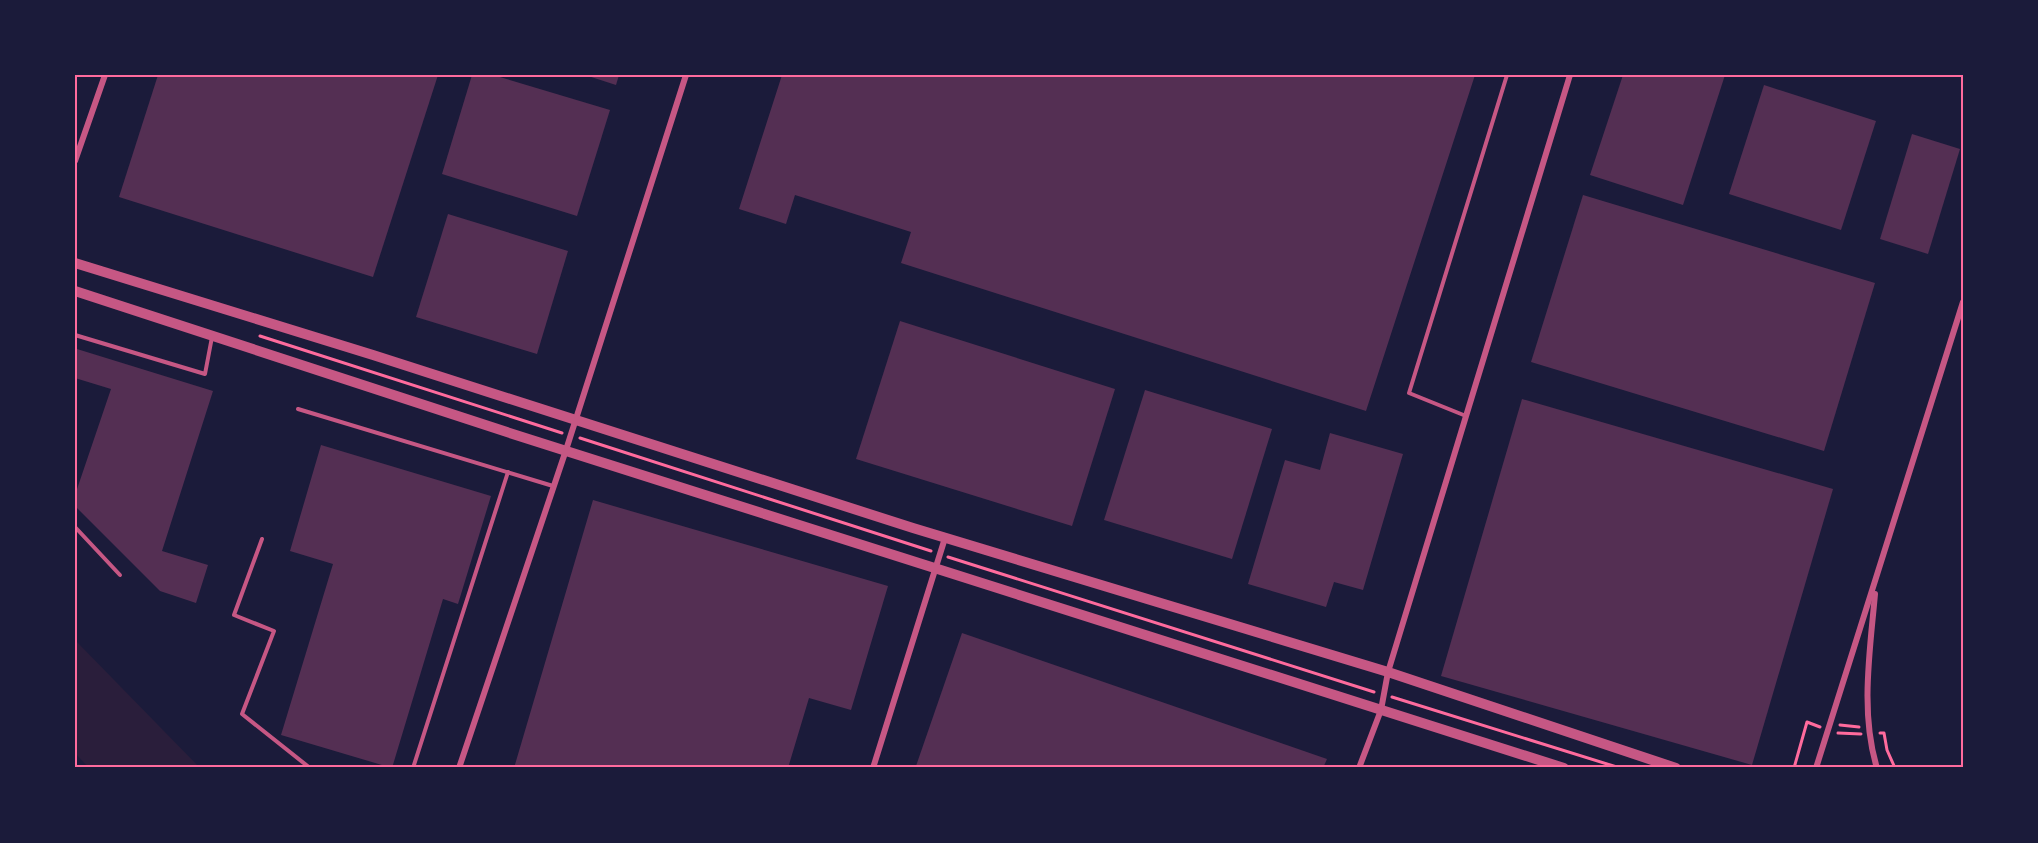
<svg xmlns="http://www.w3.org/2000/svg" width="2038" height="843" font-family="'Space Grotesk',sans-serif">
<rect width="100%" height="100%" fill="#1b1b3a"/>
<path fill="#2a1e3b" d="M 75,640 L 200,768 L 89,768 L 75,753 Z"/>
<g fill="#542f53">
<path d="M 158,75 L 438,75 L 373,277 L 119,197 Z"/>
<path d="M 472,75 L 493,75 L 610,110 L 577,216 L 442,174 Z"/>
<path d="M 585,75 L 619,75 L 616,85 Z"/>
<path d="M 782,75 L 1475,75 L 1366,411 L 901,263 L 911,232 L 795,195 L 786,224 L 739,209 Z"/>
<path d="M 1623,75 L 1725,75 L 1683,205 L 1590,175 Z"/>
<path d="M 1764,85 L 1876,121 L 1841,230 L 1729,194 Z"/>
<path d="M 1912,134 L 1960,149 L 1928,254 L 1880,239 Z"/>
<path d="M 1583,195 L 1875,283 L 1824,451 L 1531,362 Z"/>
<path d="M 448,214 L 568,251 L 537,354 L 416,317 Z"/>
<path d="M 900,321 L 1115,389 L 1072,526 L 856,459 Z"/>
<path d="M 77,349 L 213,391 L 162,551 L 208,565 L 196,603 L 160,591 L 75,506 L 75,495 L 111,389 L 75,378 L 75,357 Z"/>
<path d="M 1145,390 L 1272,429 L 1232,559 L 1104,520 Z"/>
<path d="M 1522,399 L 1833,489 L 1752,765 L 1441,676 Z"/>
<path d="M 1330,433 L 1403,454 L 1363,590 L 1334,582 L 1326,607 L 1248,584 L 1285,460 L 1320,470 Z"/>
<path d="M 321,445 L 491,496 L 458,604 L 443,599 L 392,768 L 281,735 L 333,564 L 290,551 Z"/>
<path d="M 593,500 L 888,586 L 851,710 L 809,698 L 788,768 L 514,768 Z"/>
<path d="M 962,633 L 1327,759 L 1323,768 L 922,768 L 916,766 Z"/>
</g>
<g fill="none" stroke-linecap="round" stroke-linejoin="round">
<g stroke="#ff6b9d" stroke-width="3">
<path d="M 260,336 L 562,433"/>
<path d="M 580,438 L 931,551"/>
<path d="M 948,557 L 1374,692"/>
<path d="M 1392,697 L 1620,768"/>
<path d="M 1840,725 L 1859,727"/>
<path d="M 1838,733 L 1861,734"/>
<path d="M 1880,733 L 1884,733 L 1887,750 L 1895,768"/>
<path d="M 1794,768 L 1807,722 L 1820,727"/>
</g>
<g stroke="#c65784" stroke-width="4">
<path d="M 75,335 L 205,374 L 212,337"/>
<path d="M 298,409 L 553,486"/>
<path d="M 1466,416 L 1409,393 L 1507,75"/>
<path d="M 75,527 L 120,575"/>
<path d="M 262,539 L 234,615 L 274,631 L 242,714 L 310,768"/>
<path d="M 413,768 L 508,472"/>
</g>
<g stroke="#c65784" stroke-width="6">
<path d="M 75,161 L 105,75"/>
<path d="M 1875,594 C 1870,651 1860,713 1877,768"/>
<path d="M 459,768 L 566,450 L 686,75"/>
<path d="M 873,768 L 945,538"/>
<path d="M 1359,768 L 1381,710 L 1388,672 L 1570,75"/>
<path d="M 1816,768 L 1963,302"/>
</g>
<g stroke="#c65784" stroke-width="10">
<path d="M 75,263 L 373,355 L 913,528 L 1388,672 L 1676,768"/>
<path d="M 75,291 L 519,436 L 1564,768"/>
</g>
</g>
<rect width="2038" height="843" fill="none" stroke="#1b1b3a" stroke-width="153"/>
<rect x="76" y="76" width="1886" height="690" fill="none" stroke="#ff6b9d" stroke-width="2"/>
</svg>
